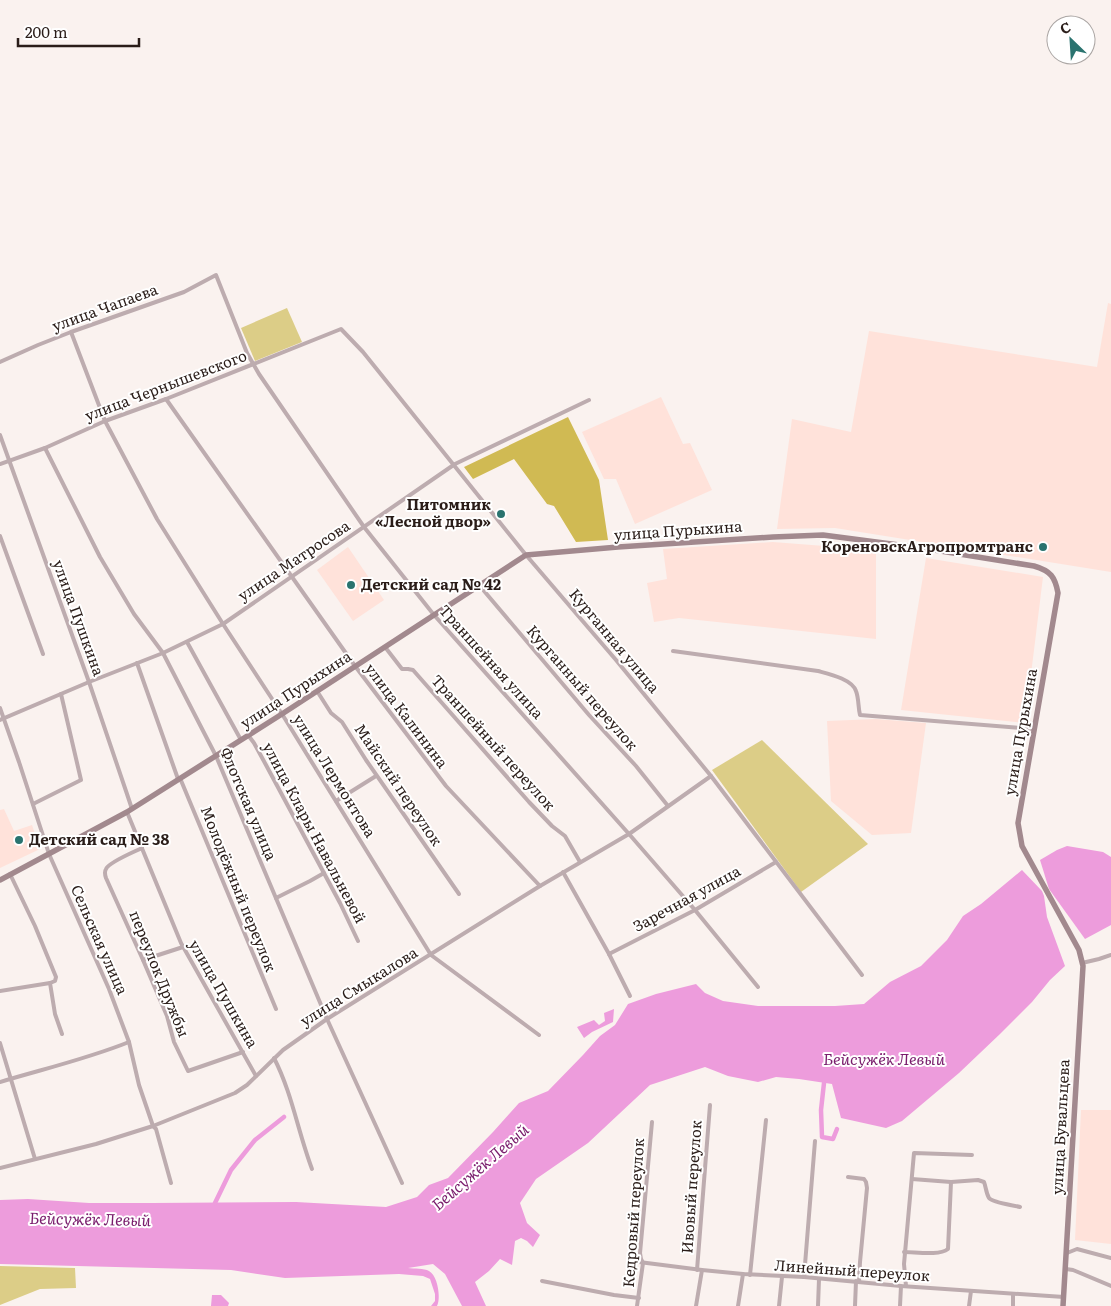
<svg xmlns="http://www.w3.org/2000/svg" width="1111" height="1306" font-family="Literata,serif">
<rect width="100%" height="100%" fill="#faf2ef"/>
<g fill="#ffe2da">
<path d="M 1108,303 L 1111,304 L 1111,572 L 835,528 L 777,529 L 792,419 L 851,432 L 869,331 L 1097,367 Z"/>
<path d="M 661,397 L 683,444 L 690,443 L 712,490 L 635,524 L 616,479 L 604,479 L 582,432 Z"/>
<path d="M 773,542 L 876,550 L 876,639 L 679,618 L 654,622 L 647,583 L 667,579 L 663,549 Z"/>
<path d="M 348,547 L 384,600 L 353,621 L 317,570 Z"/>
<path d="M 926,558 L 1043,577 L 1025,723 L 901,710 Z"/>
<path d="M 876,719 L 926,723 L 911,833 L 872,835 L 831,801 L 827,721 Z"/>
<path d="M 4,809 L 14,831 L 32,825 L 40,849 L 0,868 L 0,810 Z"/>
<path d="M 1081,1110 L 1111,1110 L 1111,1244 L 1075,1240 Z"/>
</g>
<g fill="#dccd87">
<path d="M 287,308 L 302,342 L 255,361 L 241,328 Z"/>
<path d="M 762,740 L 868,844 L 801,892 L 712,770 Z"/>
<path d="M 0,1266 L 75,1268 L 76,1288 L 40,1289 L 0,1305 Z"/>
</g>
<path fill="#d0ba53" d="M 568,417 L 599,480 L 608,540 L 576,542 L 554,506 L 547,504 L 514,459 L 473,479 L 464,467 Z"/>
<g fill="#ed9cdc">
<path d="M 1067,846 L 1103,852 L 1111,857 L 1111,925 L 1085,939 L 1049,889 L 1040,860 L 1057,850 Z"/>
<path d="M 1022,870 L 1042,891 L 1044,896 L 1047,917 L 1065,966 L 1050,980 L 1032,1002 L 1000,1034 L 959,1073 L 902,1121 L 886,1128 L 841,1118 L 832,1084 L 799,1079 L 776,1077 L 758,1082 L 728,1076 L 705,1067 L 650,1085 L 588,1143 L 536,1179 L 520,1203 L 527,1223 L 540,1235 L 533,1247 L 527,1241 L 521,1238 L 515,1241 L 512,1265 L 500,1259 L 489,1271 L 475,1282 L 486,1306 L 462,1306 L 445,1274 L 433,1264 L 408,1268 C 414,1269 424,1268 429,1271 C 438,1276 441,1298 437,1306 L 431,1306 L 435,1301 L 435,1294 L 430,1279 L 423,1276 L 399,1274 L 285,1278 L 231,1270 L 0,1264 L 0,1200 L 28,1199 L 89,1203 L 152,1203 L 296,1202 L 386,1207 L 417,1197 L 429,1185 L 448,1178 L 493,1132 L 519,1103 L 548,1091 L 583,1055 L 600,1036 L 615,1025 L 628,1004 L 656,994 L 696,984 L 705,993 L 723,1001 L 758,1006 L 835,1006 L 864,1004 L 890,982 L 921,966 L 947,940 L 963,916 L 981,904 Z"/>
<path d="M 614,1009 L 613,1022 L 592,1032 L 584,1038 L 577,1027 L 594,1020 L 599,1025 L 605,1021 L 604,1013 Z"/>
<path d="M 212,1295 L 221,1295 L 229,1303 L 228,1306 L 211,1306 Z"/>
</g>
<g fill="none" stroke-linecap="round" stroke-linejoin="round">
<g stroke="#ed9cdc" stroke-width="4.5">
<path d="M 824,1083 L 821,1110 L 822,1137 L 833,1139 L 837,1129"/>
<path d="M 215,1203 L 231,1170 L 255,1140 L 284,1117"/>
</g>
<g stroke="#bdacaf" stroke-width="4">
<path d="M 71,332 L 105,421 L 157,519 L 223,624 L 282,714 L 431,955 L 539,1035"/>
<path d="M 0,362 L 38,345 L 71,332 L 184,292 L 216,275 L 247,353 L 259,374 L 364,527 L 434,615 L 629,834 L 695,910 L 758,987"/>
<path d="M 166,399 L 355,666 L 446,786 L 540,886"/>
<path d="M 0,435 L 89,682 L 127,794 L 132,809"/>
<path d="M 45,448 L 100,557 L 134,614 L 163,653 L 216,756 L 327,1019 L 402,1183"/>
<path d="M 0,464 L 45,448 L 105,421 L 166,399 L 341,329 L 363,352 L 526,555 L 616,660 L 711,776 L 862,975"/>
<path d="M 0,536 C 14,575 29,615 43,654"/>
<path d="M 479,585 L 589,715 L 636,766 L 668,806"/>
<path d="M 187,642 L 241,740"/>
<path d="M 385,647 L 402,669 L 408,669 L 413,670 L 529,802 L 552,826 L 565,836 L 580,862"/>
<path d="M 673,651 L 818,671 C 829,674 852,679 856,691 C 859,699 858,707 860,715 L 1034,729"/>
<path d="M 137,663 L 178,779"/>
<path d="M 317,691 L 331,713 L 342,722 L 366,760 L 459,894"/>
<path d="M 0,708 L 19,762 L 49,854 L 109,989 L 129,1042 L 139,1085 L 153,1126 L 156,1129 L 171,1183"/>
<path d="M 0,720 L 89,682 L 163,653 L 223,624 L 455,464 L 589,400"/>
<path d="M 248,735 L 254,743 L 266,765 L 340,903 L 358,941"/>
<path d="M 180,778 L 276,1009"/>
<path d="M 336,801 L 376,776"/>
<path d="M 33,804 L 81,780 L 61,694"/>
<path d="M 127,812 L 181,943 L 256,1076"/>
<path d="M 142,848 C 134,852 109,862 106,869 C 104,872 105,875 106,878 L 143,960 L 167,1016 L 174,1042 L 188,1071 L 243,1052"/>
<path d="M 563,872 L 609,954 L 630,996"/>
<path d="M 10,874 L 35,926 L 56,977 L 55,981 L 50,983 L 55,1014 L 62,1034"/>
<path d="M 276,898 L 310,881 L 324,873"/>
<path d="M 609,954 L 695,910 L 776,862"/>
<path d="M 143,960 L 183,947"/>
<path d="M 1082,963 L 1099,959 L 1111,955"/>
<path d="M 0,991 L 50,983"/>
<path d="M 0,1043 L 35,1159"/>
<path d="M 274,1058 C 292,1093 298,1132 312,1169"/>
<path d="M 0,1082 C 43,1069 87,1059 129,1042"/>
<path d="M 0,1168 L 96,1144 L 153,1126 L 235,1093 L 247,1085 L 283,1050 L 327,1019 L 540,886 L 629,834 L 711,776"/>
<path d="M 848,1177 L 864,1179 L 866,1182 L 867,1188 L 860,1262 L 859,1282"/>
<path d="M 912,1179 L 951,1182 L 978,1180 L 984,1182 C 986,1187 986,1193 989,1198 C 993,1203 1013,1205 1020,1207"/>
<path d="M 904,1252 C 916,1252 939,1256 948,1249 L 951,1182"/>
<path d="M 1067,1253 L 1077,1249 L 1111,1258"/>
<path d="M 639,1262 L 702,1270 L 743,1274 L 804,1277 L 901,1286 L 1064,1297"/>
<path d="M 1066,1269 L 1073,1270 L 1111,1286"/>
<path d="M 697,1270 L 710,1105"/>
<path d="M 750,1275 L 766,1120"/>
<path d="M 804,1277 L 815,1141"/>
<path d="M 542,1281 L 614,1295 L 639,1298"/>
<path d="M 906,1286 L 904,1264 L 914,1153 L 972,1155"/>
<path d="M 637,1306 L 643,1263 L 641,1259 L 640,1253 L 652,1122"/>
<path d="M 696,1306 L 702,1270"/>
<path d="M 738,1306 L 743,1274"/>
<path d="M 779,1306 L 782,1277"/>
<path d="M 818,1306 L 819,1279"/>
<path d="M 855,1306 L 856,1281"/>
<path d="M 900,1306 L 901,1286"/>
<path d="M 969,1306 L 971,1291"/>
<path d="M 1013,1306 L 1013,1294"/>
</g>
<path stroke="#a2898e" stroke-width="5.5" d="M 0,880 L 127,812 L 282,714 L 526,555 L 618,547 L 773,537 L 823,535 L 922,548 L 1034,566 C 1051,571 1055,577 1058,593 L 1018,823 L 1022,846 L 1079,950 L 1083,966 L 1063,1306"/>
</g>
<g fill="#2a736f" stroke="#fff" stroke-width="2">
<circle cx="501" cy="514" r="5"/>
<circle cx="1043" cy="547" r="5"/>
<circle cx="351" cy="585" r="5"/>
<circle cx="19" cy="840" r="5"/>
</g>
<g text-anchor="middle" stroke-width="4" stroke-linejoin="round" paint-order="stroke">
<g font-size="15" fill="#2a1d19" stroke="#fff">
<text transform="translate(105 308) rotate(-20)" y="5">улица Чапаева</text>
<text transform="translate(166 386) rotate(-21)" y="5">улица Чернышевского</text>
<text transform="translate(678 531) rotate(-4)" y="5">улица Пурыхина</text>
<text transform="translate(294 561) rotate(-34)" y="5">улица Матросова</text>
<text transform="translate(78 618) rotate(70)" y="5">улица Пушкина</text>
<text transform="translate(614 641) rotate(50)" y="5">Курганная улица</text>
<text transform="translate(491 662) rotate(48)" y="5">Траншейная улица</text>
<text transform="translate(582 688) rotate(49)" y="5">Курганный переулок</text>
<text transform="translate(296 690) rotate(-33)" y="5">улица Пурыхина</text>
<text transform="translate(406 716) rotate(53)" y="5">улица Калинина</text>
<text transform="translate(1021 732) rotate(-80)" y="5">улица Пурыхина</text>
<text transform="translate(493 743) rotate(48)" y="5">Траншейный переулок</text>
<text transform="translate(334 776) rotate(58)" y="5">улица Лермонтова</text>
<text transform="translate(398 785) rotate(56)" y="5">Майский переулок</text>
<text transform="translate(248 804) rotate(67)" y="5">Флотская улица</text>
<text transform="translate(314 833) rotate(62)" y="5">улица Клары Навальневой</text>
<text transform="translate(238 889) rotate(68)" y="5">Молодёжный переулок</text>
<text transform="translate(687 899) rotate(-29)" y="5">Заречная улица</text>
<text transform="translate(99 940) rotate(66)" y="5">Сельская улица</text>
<text transform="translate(159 974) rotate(68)" y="5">переулок Дружбы</text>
<text transform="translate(359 987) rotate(-32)" y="5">улица Смыкалова</text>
<text transform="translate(223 994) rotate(60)" y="5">улица Пушкина</text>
<text transform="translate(1061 1127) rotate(-87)" y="5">улица Бувальцева</text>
<text transform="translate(692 1187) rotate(-86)" y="5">Ивовый переулок</text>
<text transform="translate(634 1213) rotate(-86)" y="5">Кедровый переулок</text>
<text transform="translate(852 1271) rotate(4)" y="5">Линейный переулок</text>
</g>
<g font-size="15" font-weight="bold" fill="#2a1d19" stroke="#fff" text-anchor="end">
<text x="491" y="510">Питомник<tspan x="491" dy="17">«Лесной двор»</tspan></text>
<text x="1033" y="552">КореновскАгропромтранс</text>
<text x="361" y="590" text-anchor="start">Детский сад № 42</text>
<text x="29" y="845" text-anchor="start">Детский сад № 38</text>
</g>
<g font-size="16" font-style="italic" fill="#791c6c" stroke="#fff">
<text x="884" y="1065">Бейсужёк Левый</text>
<text transform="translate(480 1167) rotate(-41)" y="6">Бейсужёк Левый</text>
<text transform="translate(90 1219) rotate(1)" y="6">Бейсужёк Левый</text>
</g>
</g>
<g transform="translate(1071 40) rotate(335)"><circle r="24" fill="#ffffff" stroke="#aaa5a3"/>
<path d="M0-4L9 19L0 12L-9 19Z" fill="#2a736f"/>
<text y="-8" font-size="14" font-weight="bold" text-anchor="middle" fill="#2a1d19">С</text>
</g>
<path d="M18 38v8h121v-8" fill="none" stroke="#2a1d19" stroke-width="2.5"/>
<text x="25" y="38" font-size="15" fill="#2a1d19" stroke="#ffffff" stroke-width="4" paint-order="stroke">200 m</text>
</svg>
